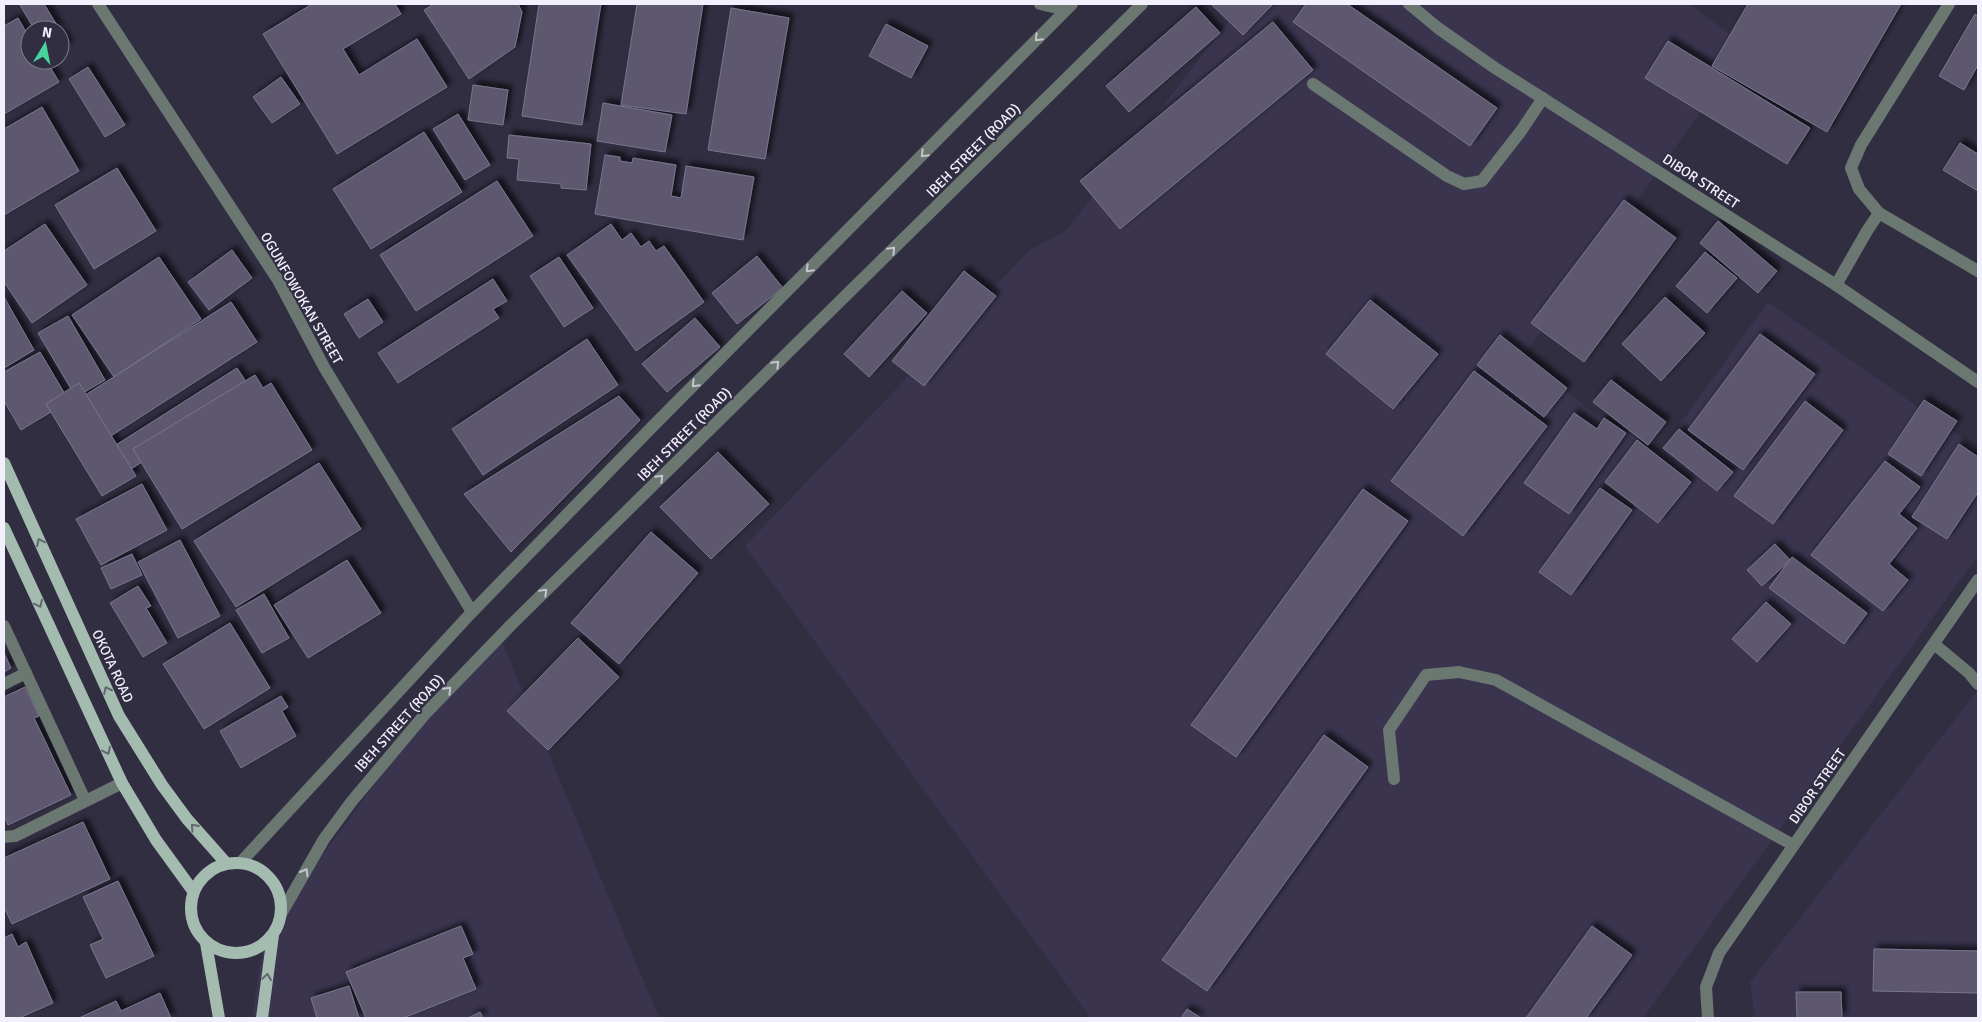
<svg xmlns="http://www.w3.org/2000/svg" width="1982" height="1022" font-family="Signika,sans-serif">
<defs>
<filter id="shadow"><feDropShadow dx="4.5" dy="-4.5" stdDeviation="2.5" flood-color="#0009"/></filter>
</defs>
<rect width="100%" height="100%" fill="#322e42"/>
<g fill="#3a344f">
<path d="M 1242,4 L 1690,4 L 1748,48 L 1523,356 L 1592,412 L 1660,452 L 1768,302 L 1978,449 L 1978,555 L 1643,1018 L 1091,1018 L 745,546 L 1030,250 L 1066,231 Z"/>
<path d="M 498,632 L 659,1018 L 252,1018 L 265,934 L 373,786 Z"/>
<path d="M 1978,690 L 1978,1018 L 1755,1018 L 1750,982 Z"/>
</g>
<g fill="#5d586f" stroke="#7a758d" filter="url(#shadow)">
<path d="M 22,4 L 44,4 L 69,45 L 60,50 L 60,30 L 35,30 L 20,5 Z"/>
<path d="M 312,4 L 395,4 L 401,14 L 343,49 L 359,75 L 417,39 L 447,87 L 337,154 L 263,34 Z"/>
<path d="M 434,4 L 518,4 L 522,12 L 515,47 L 469,79 L 424,10 Z"/>
<path d="M 539,4 L 601,4 L 582,125 L 522,116 Z"/>
<path d="M 637,4 L 703,4 L 686,114 L 621,105 Z"/>
<path d="M 1211,4 L 1273,4 L 1243,35 Z"/>
<path d="M 1306,4 L 1347,4 L 1497,108 L 1470,146 L 1293,22 Z"/>
<path d="M 1748,4 L 1901,4 L 1827,132 L 1712,66 Z"/>
<path d="M 1196,7 L 1220,33 L 1129,112 L 1106,86 Z"/>
<path d="M 731,8 L 789,18 L 765,159 L 708,150 Z"/>
<path d="M 1975,14 L 1978,16 L 1978,65 L 1964,90 L 1939,76 Z"/>
<path d="M 18,18 L 30,39 L 30,60 L 46,60 L 59,82 L 4,114 L 4,26 Z"/>
<path d="M 1273,22 L 1313,70 L 1120,229 L 1080,181 Z"/>
<path d="M 886,24 L 928,46 L 911,78 L 869,56 Z"/>
<path d="M 1668,41 L 1810,128 L 1787,164 L 1645,78 Z"/>
<path d="M 88,67 L 125,125 L 105,137 L 69,79 Z"/>
<path d="M 281,77 L 300,104 L 272,123 L 253,97 Z"/>
<path d="M 473,85 L 508,90 L 503,125 L 468,120 Z"/>
<path d="M 603,103 L 672,115 L 665,152 L 597,141 Z"/>
<path d="M 42,107 L 79,171 L 4,215 L 4,129 Z"/>
<path d="M 458,114 L 490,165 L 465,180 L 433,129 Z"/>
<path d="M 424,132 L 462,192 L 371,249 L 333,189 Z"/>
<path d="M 509,135 L 591,144 L 586,190 L 561,188 L 561,184 L 517,180 L 519,159 L 507,158 Z"/>
<path d="M 1960,143 L 1978,154 L 1978,191 L 1943,170 Z"/>
<path d="M 605,155 L 620,157 L 620,161 L 632,163 L 633,158 L 676,165 L 671,196 L 681,198 L 686,166 L 754,177 L 743,240 L 595,214 Z"/>
<path d="M 117,168 L 156,231 L 94,269 L 55,205 Z"/>
<path d="M 497,181 L 533,236 L 416,311 L 380,255 Z"/>
<path d="M 1624,200 L 1676,238 L 1584,362 L 1531,323 Z"/>
<path d="M 1718,221 L 1777,271 L 1758,293 L 1700,243 Z"/>
<path d="M 45,224 L 87,285 L 32,323 L 4,282 L 4,251 Z"/>
<path d="M 611,224 L 622,240 L 631,233 L 641,247 L 649,241 L 656,251 L 664,246 L 704,302 L 636,351 L 567,255 Z"/>
<path d="M 232,250 L 252,278 L 209,310 L 188,282 Z"/>
<path d="M 1705,252 L 1737,278 L 1707,313 L 1676,286 Z"/>
<path d="M 757,256 L 783,288 L 737,324 L 712,293 Z"/>
<path d="M 159,257 L 201,319 L 114,377 L 72,315 Z"/>
<path d="M 559,257 L 593,308 L 564,327 L 530,276 Z"/>
<path d="M 964,271 L 996,296 L 924,386 L 892,361 Z"/>
<path d="M 493,279 L 507,301 L 493,309 L 499,318 L 398,383 L 378,353 Z"/>
<path d="M 902,291 L 927,313 L 869,377 L 844,354 Z"/>
<path d="M 4,297 L 34,350 L 4,368 Z"/>
<path d="M 1665,297 L 1705,333 L 1661,381 L 1622,344 Z"/>
<path d="M 368,299 L 383,322 L 359,338 L 344,314 Z"/>
<path d="M 1370,300 L 1438,354 L 1393,409 L 1326,354 Z"/>
<path d="M 231,302 L 257,342 L 103,441 L 76,401 Z"/>
<path d="M 68,316 L 105,380 L 76,397 L 38,333 Z"/>
<path d="M 695,318 L 720,347 L 667,392 L 642,364 Z"/>
<path d="M 1760,334 L 1815,374 L 1743,470 L 1688,430 Z"/>
<path d="M 1500,335 L 1567,388 L 1544,417 L 1477,365 Z"/>
<path d="M 587,339 L 618,385 L 483,475 L 452,429 Z"/>
<path d="M 40,352 L 69,401 L 21,430 L 4,401 L 4,372 Z"/>
<path d="M 237,368 L 252,391 L 131,469 L 116,445 Z"/>
<path d="M 1474,371 L 1547,426 L 1463,536 L 1391,481 Z"/>
<path d="M 255,375 L 263,388 L 271,383 L 312,450 L 182,529 L 133,449 Z"/>
<path d="M 1611,380 L 1666,422 L 1648,445 L 1593,402 Z"/>
<path d="M 79,383 L 136,476 L 102,496 L 46,404 Z"/>
<path d="M 619,396 L 640,420 L 511,552 L 464,494 Z"/>
<path d="M 1924,400 L 1957,421 L 1921,476 L 1888,454 Z"/>
<path d="M 1805,401 L 1843,430 L 1773,524 L 1734,496 Z"/>
<path d="M 1574,413 L 1597,429 L 1604,418 L 1626,433 L 1569,514 L 1524,483 Z"/>
<path d="M 1679,429 L 1733,472 L 1717,491 L 1663,448 Z"/>
<path d="M 1637,440 L 1691,482 L 1658,523 L 1605,482 Z"/>
<path d="M 1959,444 L 1978,457 L 1978,492 L 1947,539 L 1912,517 Z"/>
<path d="M 718,452 L 769,504 L 711,559 L 660,507 Z"/>
<path d="M 1885,461 L 1920,487 L 1899,514 L 1917,528 L 1889,564 L 1908,580 L 1883,611 L 1811,555 Z"/>
<path d="M 319,463 L 361,529 L 236,607 L 194,541 Z"/>
<path d="M 142,484 L 167,530 L 101,565 L 76,519 Z"/>
<path d="M 1600,488 L 1632,510 L 1571,595 L 1539,572 Z"/>
<path d="M 1363,489 L 1408,521 L 1236,757 L 1191,725 Z"/>
<path d="M 651,532 L 698,573 L 619,664 L 571,623 Z"/>
<path d="M 180,540 L 220,616 L 178,638 L 138,562 Z"/>
<path d="M 1775,544 L 1790,560 L 1762,586 L 1747,570 Z"/>
<path d="M 132,554 L 142,575 L 111,589 L 101,568 Z"/>
<path d="M 1792,557 L 1867,613 L 1844,644 L 1769,588 Z"/>
<path d="M 347,560 L 381,613 L 308,658 L 274,605 Z"/>
<path d="M 138,586 L 151,606 L 146,608 L 167,643 L 143,657 L 110,603 Z"/>
<path d="M 264,594 L 289,638 L 262,653 L 236,610 Z"/>
<path d="M 1766,602 L 1791,624 L 1757,662 L 1732,639 Z"/>
<path d="M 230,623 L 270,688 L 204,729 L 163,664 Z"/>
<path d="M 578,638 L 619,677 L 548,750 L 507,711 Z"/>
<path d="M 4,653 L 11,668 L 4,672 Z"/>
<path d="M 25,687 L 39,716 L 34,718 L 71,795 L 8,825 L 4,816 L 4,697 Z"/>
<path d="M 281,696 L 288,707 L 282,711 L 296,736 L 241,768 L 220,731 Z"/>
<path d="M 1324,735 L 1368,767 L 1207,991 L 1162,960 Z"/>
<path d="M 83,822 L 110,879 L 12,924 L 4,907 L 4,858 Z"/>
<path d="M 118,881 L 154,956 L 106,978 L 90,945 L 103,939 L 83,897 Z"/>
<path d="M 461,926 L 473,954 L 463,958 L 476,989 L 403,1018 L 366,1018 L 346,972 Z"/>
<path d="M 1592,926 L 1632,955 L 1586,1018 L 1526,1018 Z"/>
<path d="M 12,934 L 18,947 L 26,942 L 53,1003 L 19,1018 L 4,1018 L 4,938 Z"/>
<path d="M 1874,949 L 1978,951 L 1978,993 L 1873,991 Z"/>
<path d="M 349,986 L 359,1018 L 317,1018 L 311,998 Z"/>
<path d="M 1796,992 L 1841,992 L 1842,1018 L 1797,1018 Z"/>
<path d="M 160,993 L 171,1018 L 79,1018 L 116,1001 L 121,1011 Z"/>
<path d="M 1187,1009 L 1201,1018 L 1181,1018 Z"/>
<path d="M 480,1012 L 483,1018 L 468,1018 Z"/>
</g>
<g fill="none" stroke-linecap="round" stroke-linejoin="round">
<g stroke="#6b7771" stroke-width="12">
<path d="M 1313,84 L 1447,176 L 1464,184 L 1482,181 L 1521,131 L 1543,98"/>
<path d="M 1879,213 L 1978,271"/>
<path d="M 1836,285 L 1867,231 L 1879,213 L 1859,189 L 1851,168 L 1861,145 L 1949,4"/>
<path d="M 4,626 L 85,800"/>
<path d="M 1934,644 L 1969,673 L 1978,684"/>
<path d="M 4,684 L 26,673"/>
<path d="M 1394,779 L 1389,730 L 1426,675 L 1459,672 L 1496,680 L 1793,845"/>
<path d="M 4,837 L 15,836 L 122,783"/>
</g>
<g stroke="#6b7771" stroke-width="12">
<path d="M 98,4 L 278,280 L 324,367 L 472,612"/>
<path d="M 1040,4 L 1066,10"/>
<path d="M 1409,4 L 1438,28 L 1495,68 L 1836,285 L 1978,382"/>
<path d="M 281,914 L 324,839 L 352,801 L 426,713 L 510,626"/>
<path d="M 1708,1018 L 1706,987 L 1719,953 L 1978,580"/>
</g>
<g stroke="#6b7771" stroke-width="12">
<path d="M 510,626 L 1142,4"/>
<path d="M 241,862 L 472,612 L 655,424 L 1072,4"/>
</g>
<g stroke="#a4bcb0" stroke-width="12">
<path d="M 4,463 L 119,716 L 162,785 L 187,819 L 226,863"/>
<path d="M 4,528 L 122,783 L 156,840 L 193,891"/>
<circle cx="236" cy="908" r="45"/>
<path d="M 206,943 L 219,1018"/>
<path d="M 262,1018 L 273,935"/>
</g>
</g>
<defs><path id="oneway-chevron" d="M-2-3.5L2.5 0L-2 3.5" fill="none" stroke-width="1.6" stroke-linecap="round" stroke-linejoin="round" transform="scale(1.25)"/></defs>
<g stroke="#c3c6cd">
<use href="#oneway-chevron" transform="translate(1038 38) rotate(135)"/>
<use href="#oneway-chevron" transform="translate(924 154) rotate(135)"/>
<use href="#oneway-chevron" transform="translate(892 250) rotate(-45)"/>
<use href="#oneway-chevron" transform="translate(809 269) rotate(135)"/>
<use href="#oneway-chevron" transform="translate(776 364) rotate(-45)"/>
<use href="#oneway-chevron" transform="translate(695 384) rotate(135)"/>
<use href="#oneway-chevron" transform="translate(660 478) rotate(-45)"/>
<use href="#oneway-chevron" transform="translate(544 592) rotate(-45)"/>
<use href="#oneway-chevron" transform="translate(448 690) rotate(-46)"/>
<use href="#oneway-chevron" transform="translate(305 872) rotate(-60)"/>
</g>
<g stroke="#60676e">
<use href="#oneway-chevron" transform="translate(40 542) rotate(-115)"/>
<use href="#oneway-chevron" transform="translate(39 604) rotate(65)"/>
<use href="#oneway-chevron" transform="translate(107 690) rotate(-115)"/>
<use href="#oneway-chevron" transform="translate(107 751) rotate(65)"/>
<use href="#oneway-chevron" transform="translate(194 827) rotate(-132)"/>
<use href="#oneway-chevron" transform="translate(267 977) rotate(-82)"/>
</g>
<g text-anchor="middle" stroke-width="4" stroke-linejoin="round" paint-order="stroke">
<g font-size="14" fill="#f3f0fe" stroke="#322e42">
<text transform="translate(973 150) rotate(-45)" y="5">IBEH STREET (ROAD)</text>
<text transform="translate(1701 181) rotate(33)" y="5">DIBOR STREET</text>
<text transform="translate(302 298) rotate(60)" y="5">OGUNFOWOKAN STREET</text>
<text transform="translate(684 434) rotate(-45)" y="5">IBEH STREET (ROAD)</text>
<text transform="translate(113 666) rotate(65)" y="5">OKOTA ROAD</text>
<text transform="translate(399 723) rotate(-48)" y="5">IBEH STREET (ROAD)</text>
<text transform="translate(1817 786) rotate(-55)" y="5">DIBOR STREET</text>
</g>
</g>
<rect width="1982" height="1022" fill="none" stroke="#f3f0fe" stroke-width="10"/>
<g transform="translate(45 45) rotate(10)"><circle r="24" fill="#322e42" stroke="#7f7c8d"/>
<path d="M0-4L9 19L0 12L-9 19Z" fill="#46d49e"/>
<text y="-8" font-size="14" font-weight="bold" text-anchor="middle" fill="#f3f0fe">N</text>
</g>
</svg>
